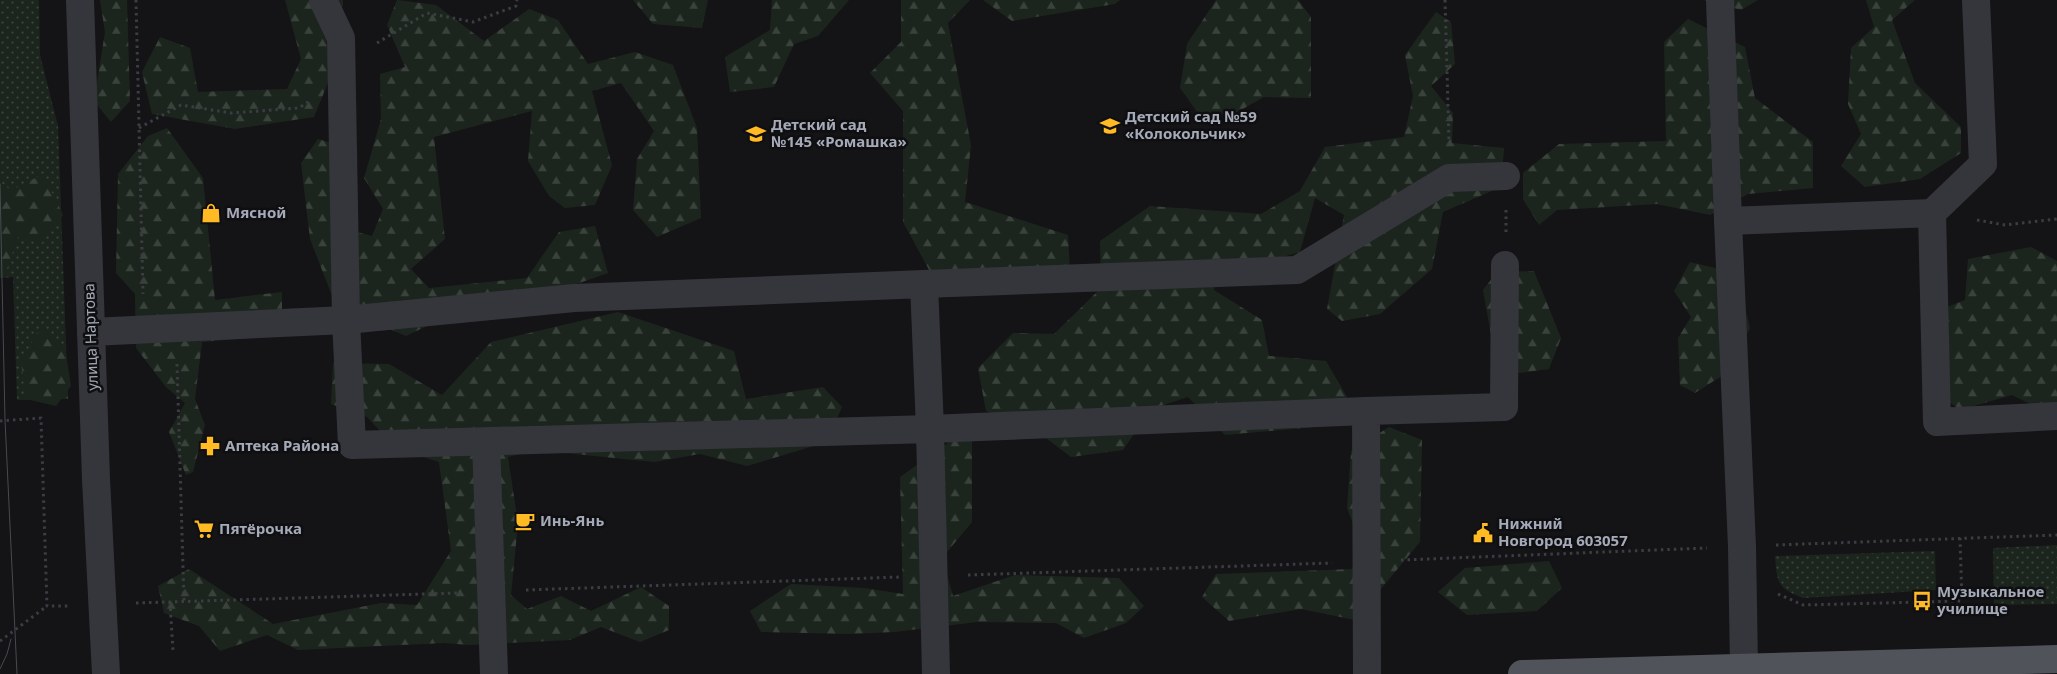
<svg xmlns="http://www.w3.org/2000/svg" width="2057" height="674" font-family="'Noto Sans',sans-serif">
<defs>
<pattern id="grass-dots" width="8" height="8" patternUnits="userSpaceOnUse" patternTransform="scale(1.25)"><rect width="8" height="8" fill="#1c251d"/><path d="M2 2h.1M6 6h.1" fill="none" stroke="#3a423c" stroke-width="1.8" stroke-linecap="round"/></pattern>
<pattern id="forest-firs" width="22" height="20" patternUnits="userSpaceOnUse" patternTransform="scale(1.25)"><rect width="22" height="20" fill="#1c251d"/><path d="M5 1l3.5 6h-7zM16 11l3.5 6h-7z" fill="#3a423c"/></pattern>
</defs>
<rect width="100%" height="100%" fill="#141416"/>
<g fill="url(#grass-dots)">
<path d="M 0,0 L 39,0 L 40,55 L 58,126 L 68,399 L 17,400 L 13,277 L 0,278 Z"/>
<path d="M 2057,545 L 2057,604 L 1994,605 L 1993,548 Z"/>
<path d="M 1935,551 L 1936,590 L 1803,598 C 1777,588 1777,582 1775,556 Z"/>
</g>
<g fill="url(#forest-firs)">
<path d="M 100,0 L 127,0 L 130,101 L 111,122 L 94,101 L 105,32 Z"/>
<path d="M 285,0 L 343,0 L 343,6 L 325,24 L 330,78 L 314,117 L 235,129 L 152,114 L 142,72 L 160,37 L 190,48 L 198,92 L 287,89 L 301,59 Z"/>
<path d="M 397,0 L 436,5 L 484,41 L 529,9 L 558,20 L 588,64 L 635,52 L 673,65 L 697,128 L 701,218 L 657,237 L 633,210 L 637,159 L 654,131 L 621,83 L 592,91 L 612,165 L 595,205 L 565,208 L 549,196 L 528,161 L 532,111 L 434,137 L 445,239 L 411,269 L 429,288 L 527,278 L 559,232 L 595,226 L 608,273 L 562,289 L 450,315 L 406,336 L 336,306 L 310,239 L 301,163 L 318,139 L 348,148 L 357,232 L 372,236 L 383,209 L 364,178 L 381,119 L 380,74 L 405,67 L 387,25 Z"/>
<path d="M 633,0 L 708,0 L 702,28 L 653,24 Z"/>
<path d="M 772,0 L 849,0 L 818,36 L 794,44 L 774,87 L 730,92 L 725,57 L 770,30 Z"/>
<path d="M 901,0 L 970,0 L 948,23 L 971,145 L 965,202 L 1068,235 L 1070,272 L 934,279 L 903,222 L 903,111 L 870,73 L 901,42 Z"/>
<path d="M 983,0 L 1120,0 L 1115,4 L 1012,21 Z"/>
<path d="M 1216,0 L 1298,0 L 1311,17 L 1311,98 L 1264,97 L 1232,115 L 1198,113 L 1180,88 L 1187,44 Z"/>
<path d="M 1703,0 L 1758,0 L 1741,10 Z"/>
<path d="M 1866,0 L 1915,0 L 1892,20 L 1915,83 L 1961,127 L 1961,153 L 1920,179 L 1865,187 L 1841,166 L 1861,134 L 1848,104 L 1851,48 L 1874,27 Z"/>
<path d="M 1436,12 L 1451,22 L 1455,64 L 1431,86 L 1453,113 L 1452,143 L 1504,148 L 1501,187 L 1443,212 L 1432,269 L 1380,314 L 1342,321 L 1327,309 L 1344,215 L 1315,198 L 1300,252 L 1261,263 L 1219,262 L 1214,290 L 1262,320 L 1269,356 L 1326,361 L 1347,397 L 1325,426 L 1225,435 L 1188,397 L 1151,409 L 1123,450 L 1071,457 L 1038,432 L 986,411 L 978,368 L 1013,333 L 1054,334 L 1101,288 L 1100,241 L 1150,206 L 1261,214 L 1300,191 L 1325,147 L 1404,137 L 1413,96 L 1405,55 Z"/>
<path d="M 1688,19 L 1745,47 L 1755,98 L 1813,142 L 1813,188 L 1748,194 L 1710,215 L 1657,204 L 1557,210 L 1539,225 L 1523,199 L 1523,173 L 1559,144 L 1666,141 L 1664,42 Z"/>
<path d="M 167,128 L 203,178 L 215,300 L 282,292 L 282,311 L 258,337 L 202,342 L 195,399 L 205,425 L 193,472 L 186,475 L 169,432 L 185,403 L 166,387 L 136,348 L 135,294 L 116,273 L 118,174 L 148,136 Z"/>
<path d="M 43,174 L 63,215 L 40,245 L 19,235 L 5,274 L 0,276 L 0,177 L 10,191 Z"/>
<path d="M 2031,247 L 2057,261 L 2057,417 L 2012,395 L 1960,410 L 1923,382 L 1922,317 L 1965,300 L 1968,259 Z"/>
<path d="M 1690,262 L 1736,273 L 1750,328 L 1728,372 L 1695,393 L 1680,385 L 1678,338 L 1691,317 L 1674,291 Z"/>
<path d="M 1534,271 L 1561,338 L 1549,369 L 1518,373 L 1492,340 L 1483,290 L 1497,272 Z"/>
<path d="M 618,312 L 734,351 L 746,399 L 823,387 L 842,407 L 827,442 L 747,466 L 700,454 L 654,462 L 535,450 L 508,457 L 518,523 L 511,595 L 527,609 L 561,596 L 591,611 L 641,587 L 669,606 L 669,630 L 640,642 L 601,627 L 570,640 L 469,645 L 444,643 L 298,650 L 267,635 L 220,651 L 199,626 L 164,613 L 158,586 L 189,569 L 273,624 L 381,603 L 417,605 L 451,551 L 439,462 L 397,449 L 367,417 L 331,404 L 333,363 L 389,364 L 442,395 L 491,342 Z"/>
<path d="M 42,324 L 65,348 L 71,386 L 56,406 L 26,399 L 21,362 Z"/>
<path d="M 1389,427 L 1422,440 L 1420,542 L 1355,620 L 1301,609 L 1229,621 L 1202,597 L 1216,574 L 1352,569 L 1360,542 L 1347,508 L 1351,451 Z"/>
<path d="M 972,440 L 972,522 L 942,558 L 953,596 L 1015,575 L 1119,578 L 1144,606 L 1126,623 L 1084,638 L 1056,623 L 977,622 L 894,632 L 847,634 L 761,632 L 750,611 L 791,584 L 864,588 L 903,594 L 900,477 L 949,442 Z"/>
<path d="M 1549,561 L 1562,588 L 1537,611 L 1467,615 L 1438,592 L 1465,568 Z"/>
</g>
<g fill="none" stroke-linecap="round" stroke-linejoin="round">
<g stroke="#3b3d43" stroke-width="3" stroke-dasharray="2.5 4" stroke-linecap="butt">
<path d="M 136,0 L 143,294"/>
<path d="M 1445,0 L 1449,142"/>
<path d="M 377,43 L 427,13 L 473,22 L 516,6 L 517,0"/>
<path d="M 139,128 L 181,105 L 231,113 L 299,108 L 308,102"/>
<path d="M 1977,220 L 2005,225 L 2057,219"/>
<path d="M 1506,232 L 1506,210"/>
<path d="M 177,364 L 184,601"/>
<path d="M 0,421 L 41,418 L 47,606 L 68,606"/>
<path d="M 1776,545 L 2057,535"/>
<path d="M 1401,560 L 1707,548"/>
<path d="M 968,575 L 1332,563"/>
<path d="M 526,590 L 900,577"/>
<path d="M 1778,594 L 1803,605 L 1962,601 L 1960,538"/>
<path d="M 170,602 L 173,651"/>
<path d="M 136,603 L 457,593"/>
<path d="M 1962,607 L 1962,601"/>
<path d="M 0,641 L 47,606"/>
</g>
<g stroke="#35363c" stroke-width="28">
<path d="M 80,0 L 96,479 L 106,674"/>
<path d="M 323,0 L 341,38 L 346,320 L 352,445 L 930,429 L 936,674"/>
<path d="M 1720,0 L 1728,221"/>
<path d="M 1932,213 L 1983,164 L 1976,0"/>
<path d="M 924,284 L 1297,270 L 1449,178 L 1506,176"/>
<path d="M 91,332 L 346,320 L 574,298 L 924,284 L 930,429 L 1366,411"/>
<path d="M 486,442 L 494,674"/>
<path d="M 1744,667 L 1742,547 L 1728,221 L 1932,213 L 1937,422 L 2057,416"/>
<path d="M 1367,674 L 1366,411 L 1504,407 L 1505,265"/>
</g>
<path stroke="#51535b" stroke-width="28" d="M 1522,674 L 2057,659"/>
<g stroke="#484a51" stroke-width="1">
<path d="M 0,184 L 5,420 L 17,674"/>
<path d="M 0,669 L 7,654 L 11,639"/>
</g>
</g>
<defs>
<symbol id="school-bare" viewBox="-9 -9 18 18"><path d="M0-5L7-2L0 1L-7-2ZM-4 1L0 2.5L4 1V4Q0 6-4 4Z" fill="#ffba24" stroke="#0f0f11" stroke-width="2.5" paint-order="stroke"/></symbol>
<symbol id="shop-bare" viewBox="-9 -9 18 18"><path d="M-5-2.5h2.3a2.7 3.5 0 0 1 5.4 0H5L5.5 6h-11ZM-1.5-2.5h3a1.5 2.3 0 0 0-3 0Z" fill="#ffba24" stroke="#0f0f11" stroke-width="2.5" paint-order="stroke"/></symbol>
<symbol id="pharmacy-bare" viewBox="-9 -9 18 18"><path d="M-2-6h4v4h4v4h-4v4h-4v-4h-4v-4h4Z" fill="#ffba24" stroke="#0f0f11" stroke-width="2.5" paint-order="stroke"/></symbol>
<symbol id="cafe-bare" viewBox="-9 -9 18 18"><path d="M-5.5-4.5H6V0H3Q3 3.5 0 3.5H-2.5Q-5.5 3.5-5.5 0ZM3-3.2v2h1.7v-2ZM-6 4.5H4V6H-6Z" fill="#ffba24" stroke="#0f0f11" stroke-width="2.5" paint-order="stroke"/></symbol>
<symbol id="supermarket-bare" viewBox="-9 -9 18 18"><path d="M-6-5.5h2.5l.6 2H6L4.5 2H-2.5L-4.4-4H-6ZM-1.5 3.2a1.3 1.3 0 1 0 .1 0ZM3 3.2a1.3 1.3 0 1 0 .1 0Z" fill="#ffba24" stroke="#0f0f11" stroke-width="2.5" paint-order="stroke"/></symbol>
<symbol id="civic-bare" viewBox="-9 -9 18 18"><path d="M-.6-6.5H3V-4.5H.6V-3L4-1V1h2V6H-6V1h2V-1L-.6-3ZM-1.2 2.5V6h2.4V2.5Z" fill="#ffba24" stroke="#0f0f11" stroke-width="2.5" paint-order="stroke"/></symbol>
<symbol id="bus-bare" viewBox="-9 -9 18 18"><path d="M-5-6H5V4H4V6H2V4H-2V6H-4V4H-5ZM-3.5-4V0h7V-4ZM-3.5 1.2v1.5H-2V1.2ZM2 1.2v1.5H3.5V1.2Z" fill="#ffba24" stroke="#0f0f11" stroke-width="2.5" paint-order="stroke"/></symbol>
</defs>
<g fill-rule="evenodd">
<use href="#school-bare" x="1096" y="112" width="28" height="28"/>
<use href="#school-bare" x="742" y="120" width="28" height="28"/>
<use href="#shop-bare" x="197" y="199" width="28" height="28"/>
<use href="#pharmacy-bare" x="196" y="432" width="28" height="28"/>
<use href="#cafe-bare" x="511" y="507" width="28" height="28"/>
<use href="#supermarket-bare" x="190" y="515" width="28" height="28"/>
<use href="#civic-bare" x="1469" y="519" width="28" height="28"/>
<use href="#bus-bare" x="1908" y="587" width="28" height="28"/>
</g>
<g text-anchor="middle" stroke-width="5" stroke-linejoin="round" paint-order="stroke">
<g font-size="15" font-weight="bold" fill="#a5aab8" stroke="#0f0f11" text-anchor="start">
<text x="1125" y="122">Детский сад №59<tspan x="1125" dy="17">«Колокольчик»</tspan></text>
<text x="771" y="130">Детский сад<tspan x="771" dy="17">№145 «Ромашка»</tspan></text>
<text x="226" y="218">Мясной</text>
<text x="225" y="451">Аптека Района</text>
<text x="540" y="526">Инь-Янь</text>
<text x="1498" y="529">Нижний<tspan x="1498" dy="17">Новгород 603057</tspan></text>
<text x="219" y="534">Пятёрочка</text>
<text x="1937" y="597">Музыкальное<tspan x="1937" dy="17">училище</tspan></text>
</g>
<g font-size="15" fill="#a5aab8" stroke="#0f0f11">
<text transform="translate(91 337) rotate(-92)" y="5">улица Нартова</text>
</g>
</g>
</svg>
